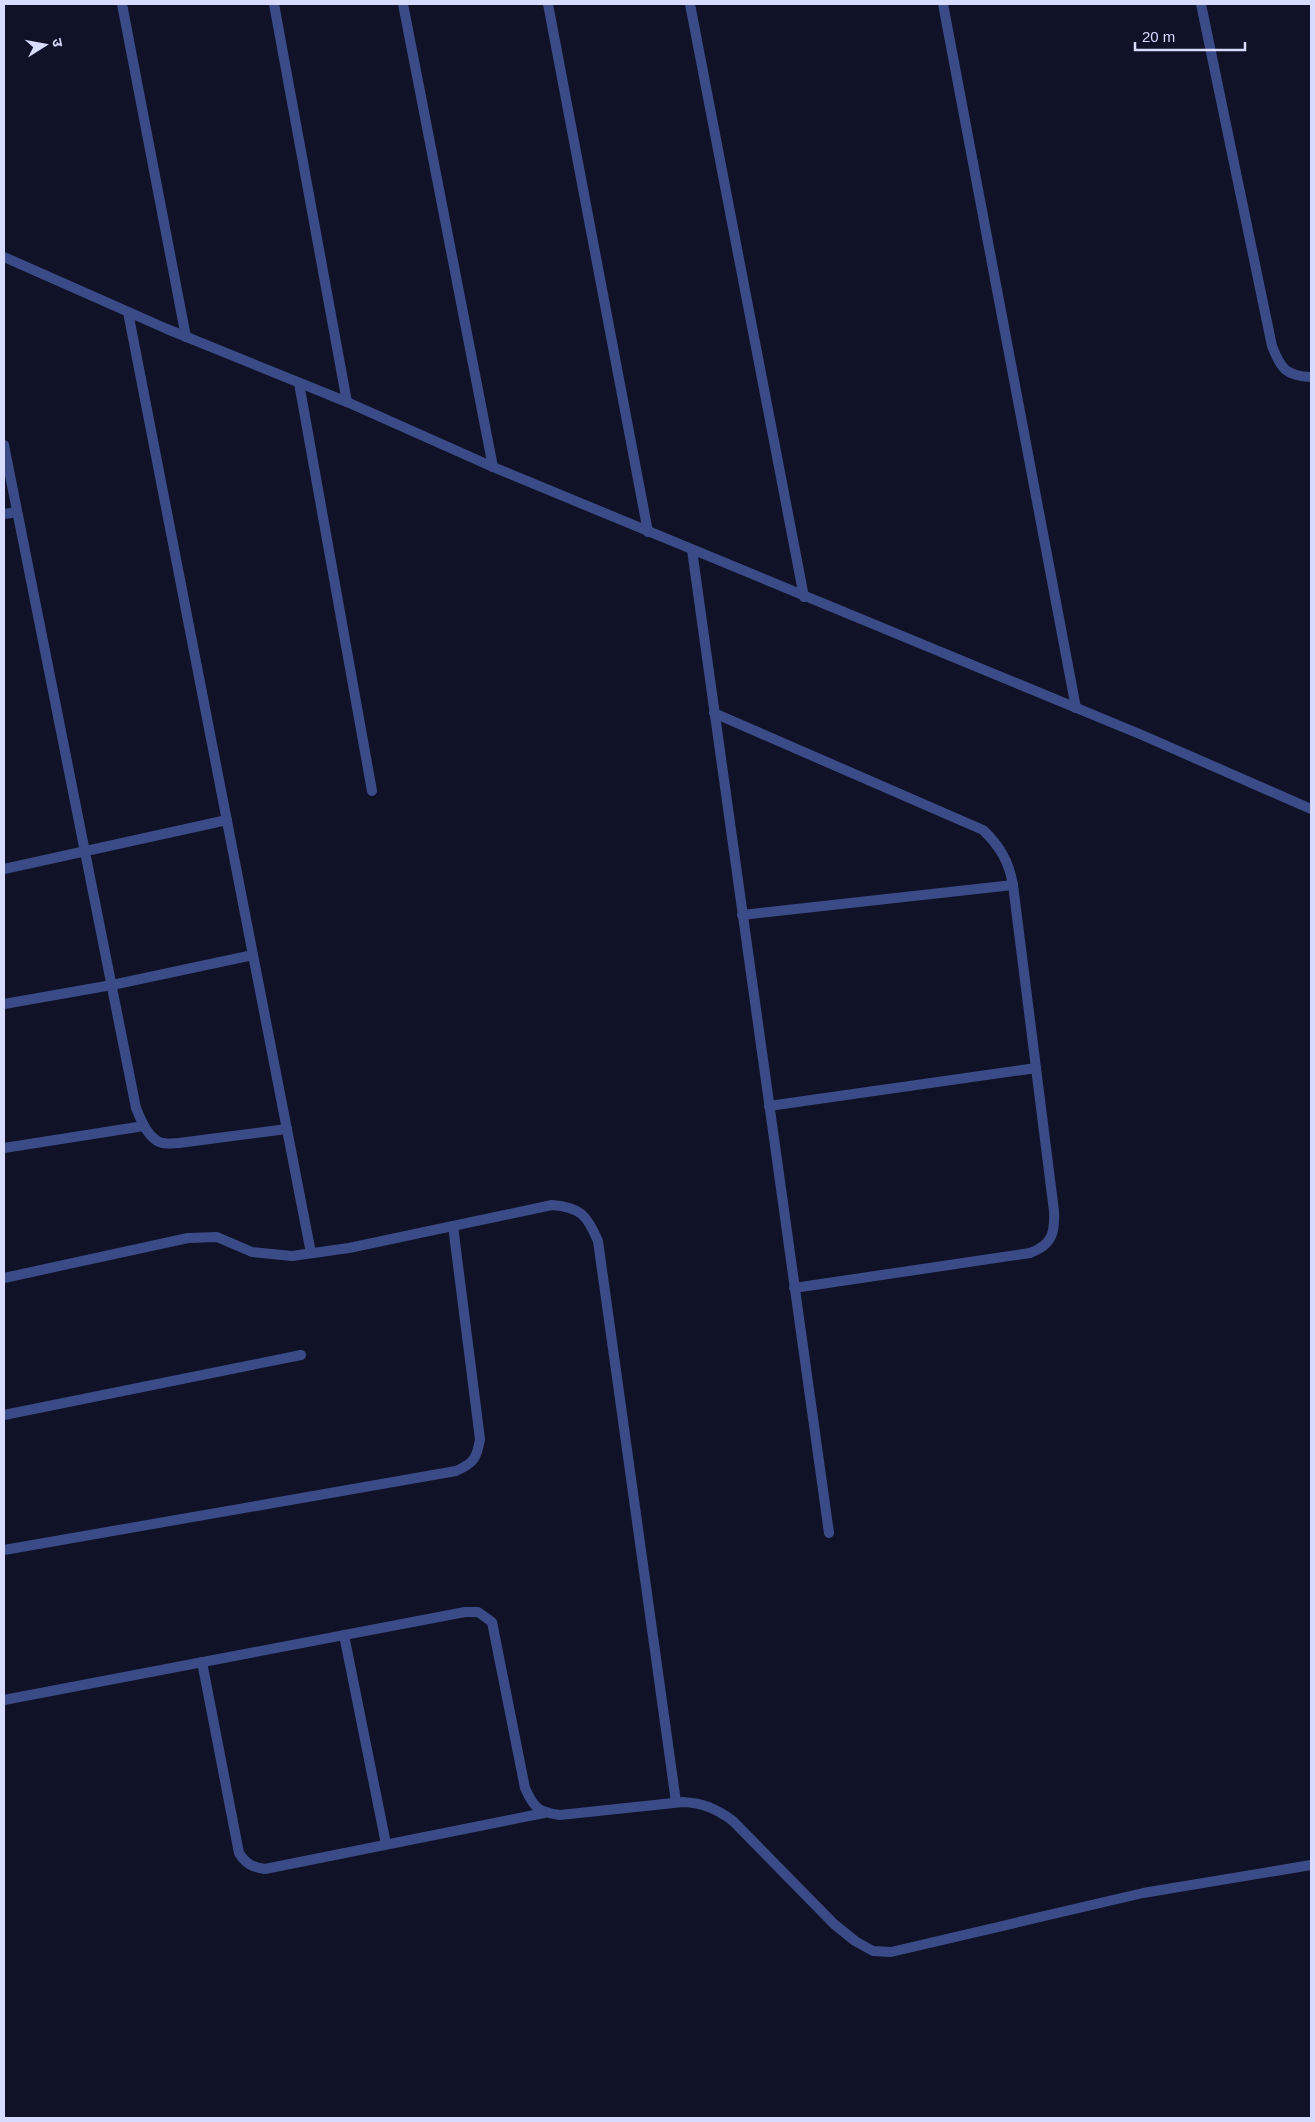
<svg xmlns="http://www.w3.org/2000/svg" width="1315" height="2122" font-family="Arial,'Noto Sans Devanagari',sans-serif">
<rect width="100%" height="100%" fill="#101228"/>
<g fill="none" stroke-linecap="round" stroke-linejoin="round">
<g stroke="#3b4b87" stroke-width="10">
<path d="M 122,4 L 186,337"/>
<path d="M 274,4 L 347,402"/>
<path d="M 403,4 L 493,467"/>
<path d="M 548,4 L 648,532"/>
<path d="M 690,4 L 804,597"/>
<path d="M 943,4 L 1076,708"/>
<path d="M 1201,4 L 1272,346 C 1281,369 1286,376 1311,377"/>
<path d="M 4,257 L 167,329 L 347,402 L 493,467 L 1142,735 L 1311,809"/>
<path d="M 128,312 L 311,1253"/>
<path d="M 299,383 L 372,791"/>
<path d="M 4,445 L 136,1108 C 141,1120 148,1139 162,1143 C 167,1144 174,1143 179,1143 L 287,1129"/>
<path d="M 4,514 L 17,512"/>
<path d="M 692,550 L 829,1533"/>
<path d="M 714,713 L 983,830 C 1000,846 1009,862 1013,885 L 1054,1211 C 1055,1233 1052,1245 1030,1253 L 794,1288"/>
<path d="M 4,869 L 227,820"/>
<path d="M 742,915 L 1013,885"/>
<path d="M 4,1004 L 112,985 L 253,955"/>
<path d="M 769,1106 L 1036,1068"/>
<path d="M 4,1148 L 144,1126"/>
<path d="M 4,1278 L 188,1238 L 217,1237 L 252,1252 L 292,1256 L 349,1248 L 552,1205 C 580,1207 587,1215 598,1241 L 676,1802"/>
<path d="M 4,1415 L 301,1355"/>
<path d="M 4,1550 L 456,1471 C 474,1463 477,1458 480,1439 L 453,1226"/>
<path d="M 344,1635 L 386,1844"/>
<path d="M 202,1662 L 239,1853 C 246,1864 252,1867 265,1869 L 544,1813"/>
<path d="M 4,1700 L 465,1612 L 478,1612 L 492,1622 L 525,1788 C 534,1808 538,1812 560,1815 L 683,1802 C 703,1803 717,1809 733,1821 L 834,1924 L 855,1941 L 873,1951 L 891,1952 L 1143,1893 L 1311,1865"/>
</g>
</g>
<rect width="1315" height="2122" fill="none" stroke="#d7dcff" stroke-width="10"/>
<g transform="translate(45 45) rotate(79)" stroke="#101228" stroke-width="4" paint-order="stroke">
<path d="M0-4L9 19L0 12L-9 19Z" fill="#d7dcff"/>
<text y="-8" font-size="14" font-weight="bold" text-anchor="middle" fill="#d7dcff">उ</text>
</g>
<path d="M1135 42v8h110v-8" fill="none" stroke="#d7dcff" stroke-width="2.5"/>
<text x="1142" y="42" font-size="15" fill="#d7dcff" stroke="#101228" stroke-width="4" paint-order="stroke">20 m</text>
</svg>
